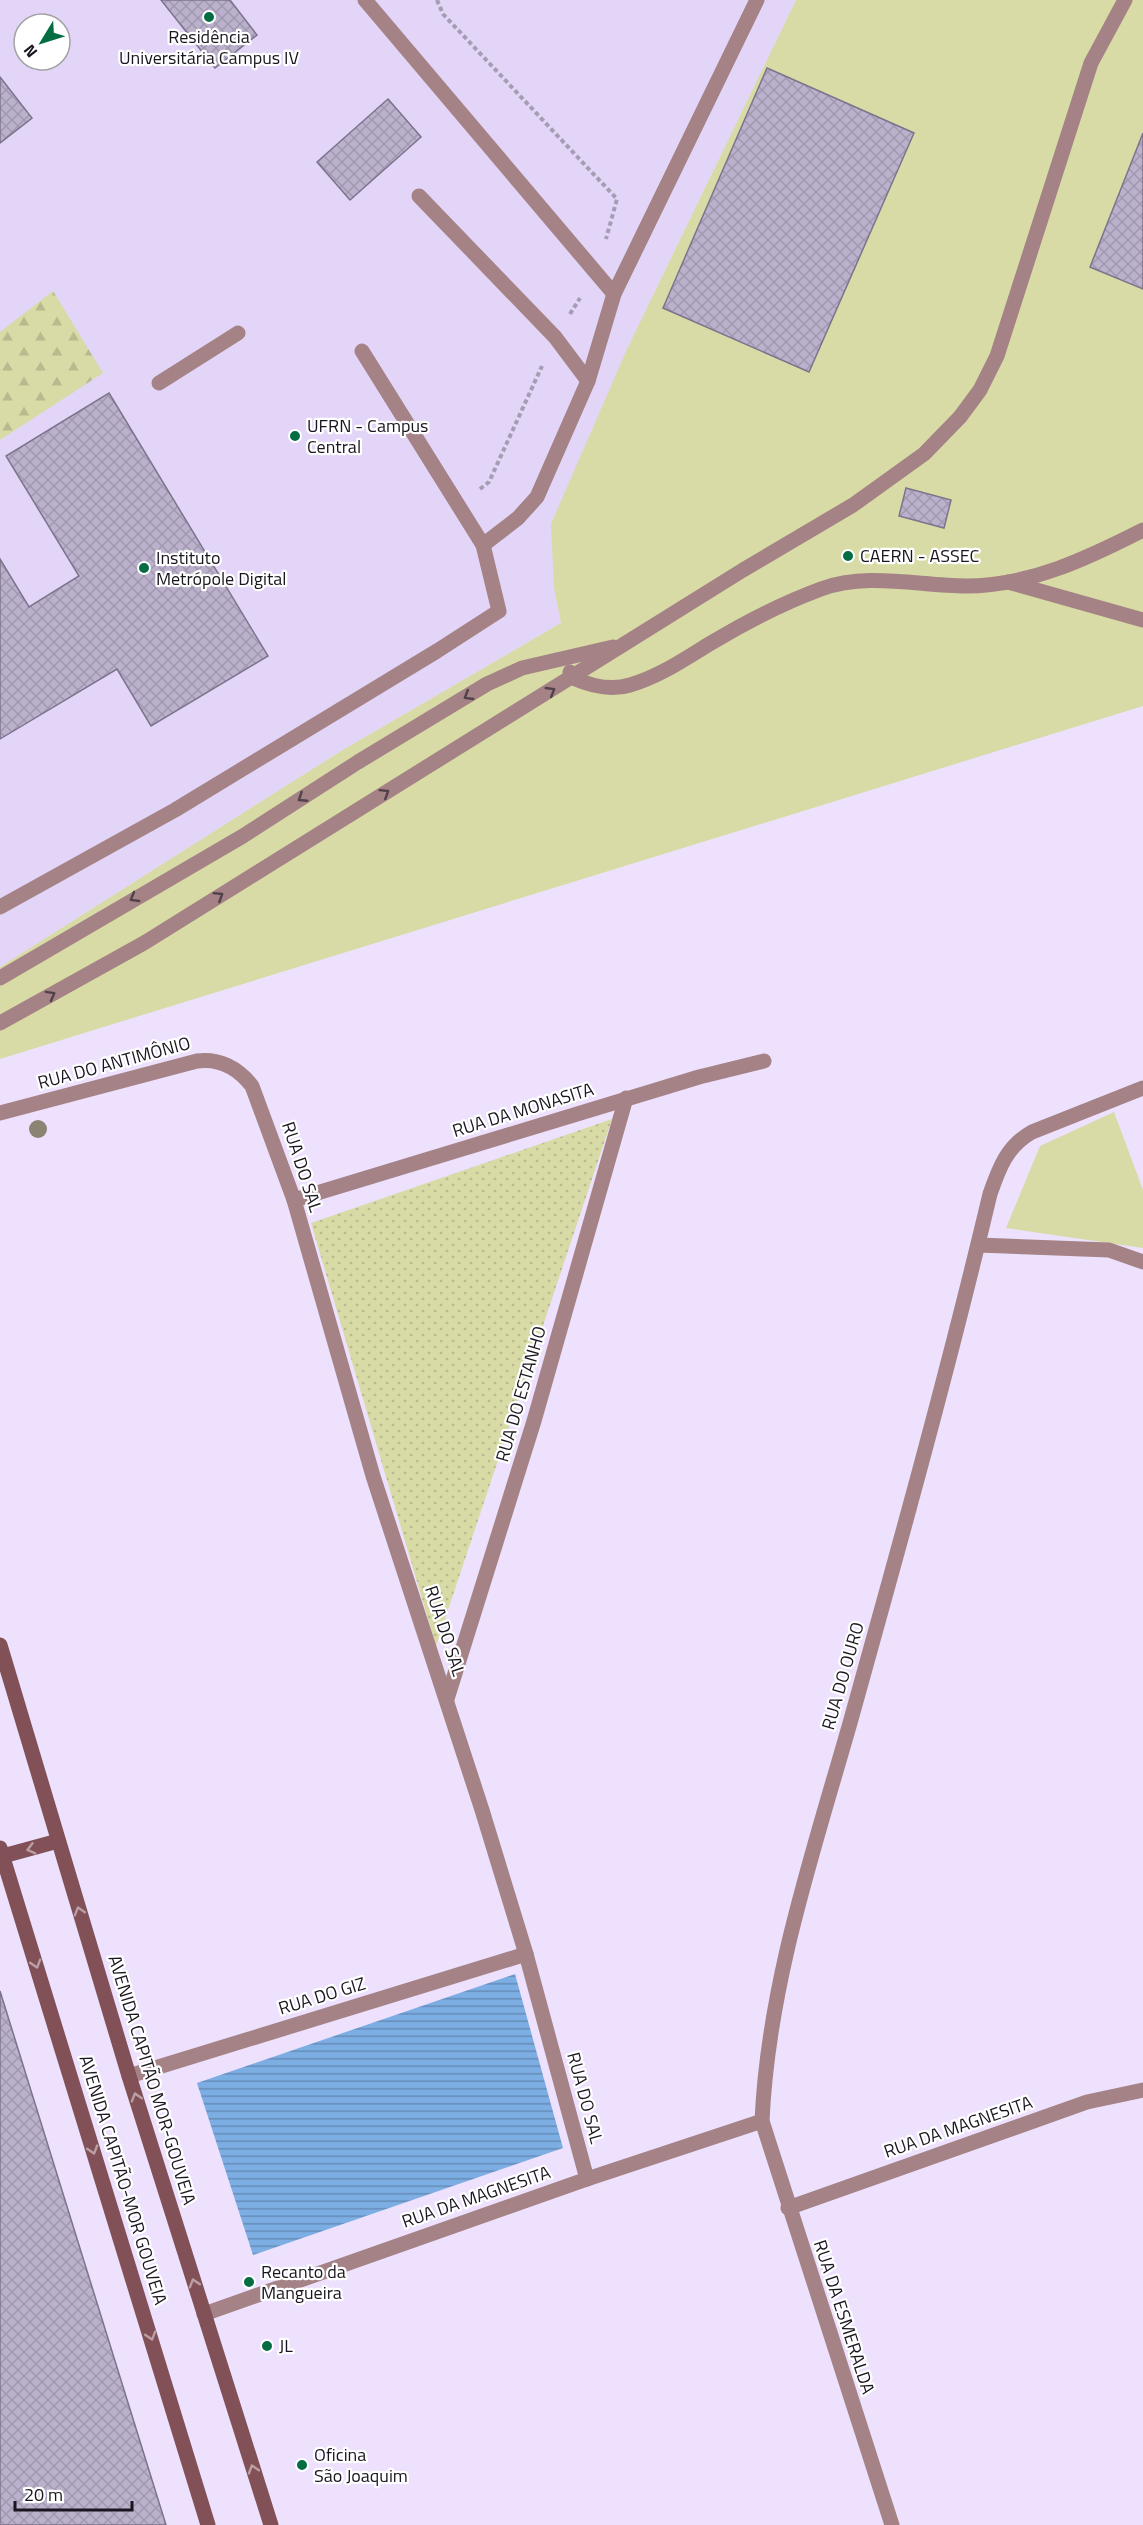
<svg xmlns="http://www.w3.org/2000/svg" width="1143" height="2525" font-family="'Titillium Web',sans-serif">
<defs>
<pattern id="grass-dots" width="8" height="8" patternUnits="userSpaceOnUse" patternTransform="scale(1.5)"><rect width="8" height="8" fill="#d8dba5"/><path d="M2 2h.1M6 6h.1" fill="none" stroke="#b9bb8e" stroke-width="1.8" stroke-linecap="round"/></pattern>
<pattern id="forest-firs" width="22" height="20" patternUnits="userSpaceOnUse" patternTransform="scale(1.5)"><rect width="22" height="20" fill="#d8dba5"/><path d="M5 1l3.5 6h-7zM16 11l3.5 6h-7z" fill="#b9bb8e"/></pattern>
<pattern id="water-rules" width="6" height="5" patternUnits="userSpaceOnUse" patternTransform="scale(1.5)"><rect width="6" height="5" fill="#7cade3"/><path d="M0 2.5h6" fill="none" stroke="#658cb7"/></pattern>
<pattern id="building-cross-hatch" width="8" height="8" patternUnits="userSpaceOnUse" patternTransform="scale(1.5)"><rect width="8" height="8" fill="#bbb1cc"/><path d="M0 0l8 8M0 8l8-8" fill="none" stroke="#a098af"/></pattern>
</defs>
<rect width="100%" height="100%" fill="#ede1fe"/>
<path fill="#e3d5f8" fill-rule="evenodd" d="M 0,0 L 796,0 L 627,349 L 554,588 L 561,623 L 341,751 L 0,967 ZM 24,24 L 60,24 L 60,60 L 24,60 Z"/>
<path fill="url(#grass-dots)" d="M 612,1119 L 436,1646 L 311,1223 Z"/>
<path fill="url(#forest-firs)" d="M 53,291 L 103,373 L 0,440 L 0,332 Z"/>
<g fill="#d8dba5">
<path d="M 796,0 L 1143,0 L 1143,706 L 0,1059 L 0,967 L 341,751 L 561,623 L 554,588 L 551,524 L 627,349 Z"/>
<path d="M 1114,1112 L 1143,1190 L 1143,1248 L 1006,1228 L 1040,1146 Z"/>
</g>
<path fill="url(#water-rules)" d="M 515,1974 L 563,2148 L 253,2255 L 197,2083 Z"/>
<g fill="url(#building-cross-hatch)" stroke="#7d738c" stroke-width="1.5">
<path d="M 161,0 L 230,0 L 257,35 L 215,68 Z"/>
<path d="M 767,68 L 914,133 L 809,372 L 663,308 Z"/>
<path d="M 0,77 L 32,118 L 0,143 Z"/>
<path d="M 388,99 L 421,137 L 350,200 L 317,162 Z"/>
<path d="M 1143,133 L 1143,289 L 1090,267 Z"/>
<path d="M 109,393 L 268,656 L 151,726 L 117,669 L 0,739 L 0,559 L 29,607 L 79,576 L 6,456 Z"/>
<path d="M 906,488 L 951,500 L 944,528 L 899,516 Z"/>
<path d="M 0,1991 L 166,2525 L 0,2525 Z"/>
</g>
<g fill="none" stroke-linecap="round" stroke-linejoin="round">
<g stroke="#a69db3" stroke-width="4" stroke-dasharray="4.5 3" stroke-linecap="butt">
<path d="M 437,0 L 443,14 L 617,199 L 606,239"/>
<path d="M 570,314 L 580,298"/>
<path d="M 480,489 L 489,482 L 542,366"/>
</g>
<g stroke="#a48285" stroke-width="15">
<path d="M 365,0 L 614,294"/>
<path d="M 419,196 L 555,337 L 588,381"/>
<path d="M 159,383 L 238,333"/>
<path d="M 483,545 L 518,518 L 537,497 L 588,381 L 614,294 L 757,0"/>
<path d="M 1008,582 L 1143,620"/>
<path d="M 570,672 L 573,678 C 591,686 611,691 630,685 C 659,677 686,658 711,643 C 746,622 783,603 821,589 C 867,572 919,586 966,586 C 1030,586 1088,558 1143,530"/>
<path d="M 0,907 L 175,810 L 437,651 L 499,611 L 483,545 L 362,351"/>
<path d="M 0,978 L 243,836 L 358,762 L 487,684 L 522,668 L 613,647"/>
<path d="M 0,1023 L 144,943 L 743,570 L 853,505 L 924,454 L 960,417 L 980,390 L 997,356 L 1091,63 L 1125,0"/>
</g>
<g stroke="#a48285" stroke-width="15">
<path d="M 0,1113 L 197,1061 C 219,1058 238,1068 252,1086 L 294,1200 L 373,1476 L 482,1810 L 526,1954 L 587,2179"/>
<path d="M 294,1200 L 699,1077 L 764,1061"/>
<path d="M 978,1245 L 1109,1250 L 1143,1262"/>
<path d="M 447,1699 L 534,1421 L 626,1098"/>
<path d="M 129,2076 L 526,1954"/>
<path d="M 788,2208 L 1087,2102 L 1143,2090"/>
<path d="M 204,2314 L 587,2179 L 762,2121"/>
<path d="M 892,2525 L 762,2121 C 768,1985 813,1853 850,1723 C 899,1547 948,1371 990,1194 C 999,1168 1007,1146 1032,1132 L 1143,1088"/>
</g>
<g stroke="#815157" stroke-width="15">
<path d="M 0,1645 L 129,2076 L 271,2525"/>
<path d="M 0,1848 L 208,2525"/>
<path d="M 3,1856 L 58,1841"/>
</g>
</g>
<circle fill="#8a8572" cx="38" cy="1129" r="9"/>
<defs><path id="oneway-chevron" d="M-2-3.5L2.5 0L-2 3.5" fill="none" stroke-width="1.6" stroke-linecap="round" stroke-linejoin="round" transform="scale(1.5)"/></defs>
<g stroke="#514148">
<use href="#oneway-chevron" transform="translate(551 691) rotate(-31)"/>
<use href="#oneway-chevron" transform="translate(468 696) rotate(149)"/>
<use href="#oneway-chevron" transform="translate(385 793) rotate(-32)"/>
<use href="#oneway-chevron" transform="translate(302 798) rotate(147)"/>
<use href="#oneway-chevron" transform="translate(219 896) rotate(-32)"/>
<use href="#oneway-chevron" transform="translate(134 898) rotate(150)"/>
<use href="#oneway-chevron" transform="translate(51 995) rotate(-29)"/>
</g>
<g stroke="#ba9fa3">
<use href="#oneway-chevron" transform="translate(31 1849) rotate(165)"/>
<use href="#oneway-chevron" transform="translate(79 1911) rotate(-107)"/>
<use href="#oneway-chevron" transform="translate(36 1964) rotate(73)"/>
<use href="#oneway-chevron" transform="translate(136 2097) rotate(-107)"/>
<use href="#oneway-chevron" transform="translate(93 2150) rotate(73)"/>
<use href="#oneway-chevron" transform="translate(194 2283) rotate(-107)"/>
<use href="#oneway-chevron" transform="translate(151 2336) rotate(73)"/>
<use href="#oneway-chevron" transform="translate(253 2469) rotate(-108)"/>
</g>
<g fill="#056d44" stroke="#fff" stroke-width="2">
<circle cx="209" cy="17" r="6"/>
<circle cx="295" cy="436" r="6"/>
<circle cx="848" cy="556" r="6"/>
<circle cx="144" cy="568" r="6"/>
<circle cx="249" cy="2282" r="6"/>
<circle cx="267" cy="2346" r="6"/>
<circle cx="302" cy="2465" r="6"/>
</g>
<g text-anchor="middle" stroke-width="4.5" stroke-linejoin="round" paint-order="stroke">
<g font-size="18" fill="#1a161f" stroke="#fff" text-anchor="start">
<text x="209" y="43" text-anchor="middle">Residência<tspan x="209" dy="21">Universitária Campus IV</tspan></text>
<text x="307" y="432">UFRN - Campus<tspan x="307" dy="21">Central</tspan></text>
<text x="860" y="562">CAERN - ASSEC</text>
<text x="156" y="564">Instituto<tspan x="156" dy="21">Metrópole Digital</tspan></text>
<text x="261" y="2278">Recanto da<tspan x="261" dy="21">Mangueira</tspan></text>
<text x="279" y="2352">JL</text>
<text x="314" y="2461">Oficina<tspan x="314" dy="21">São Joaquim</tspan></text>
</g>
<g font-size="18" fill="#1a161f" stroke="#fff">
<text transform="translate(114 1063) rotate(-15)" y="6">RUA DO ANTIMÔNIO</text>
<text transform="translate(523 1110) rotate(-17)" y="6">RUA DA MONASITA</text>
<text transform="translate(302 1167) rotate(72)" y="6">RUA DO SAL</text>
<text transform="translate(521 1394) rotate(-74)" y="6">RUA DO ESTANHO</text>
<text transform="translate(445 1631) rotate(72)" y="6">RUA DO SAL</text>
<text transform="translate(843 1676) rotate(-74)" y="6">RUA DO OURO</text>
<text transform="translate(322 1996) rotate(-17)" y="6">RUA DO GIZ</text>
<text transform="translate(152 2080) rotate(73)" y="6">AVENIDA CAPITÃO MOR-GOUVEIA</text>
<text transform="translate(585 2098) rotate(75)" y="6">RUA DO SAL</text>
<text transform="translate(958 2127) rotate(-19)" y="6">RUA DA MAGNESITA</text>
<text transform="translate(123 2180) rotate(73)" y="6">AVENIDA CAPITÃO-MOR GOUVEIA</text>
<text transform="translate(476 2197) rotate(-19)" y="6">RUA DA MAGNESITA</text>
<text transform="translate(844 2317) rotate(72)" y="6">RUA DA ESMERALDA</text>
</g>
</g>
<g transform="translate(42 42) rotate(232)"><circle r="28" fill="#ffffff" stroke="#a3a2a5" stroke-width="1.5"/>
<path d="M0-4.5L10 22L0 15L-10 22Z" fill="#056d44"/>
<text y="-9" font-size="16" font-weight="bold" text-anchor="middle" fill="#1a161f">N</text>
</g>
<path d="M15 2501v9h117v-9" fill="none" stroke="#1a161f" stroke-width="3"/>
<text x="24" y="2501" font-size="18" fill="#1a161f" stroke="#ffffff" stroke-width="4.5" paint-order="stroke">20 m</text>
</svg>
